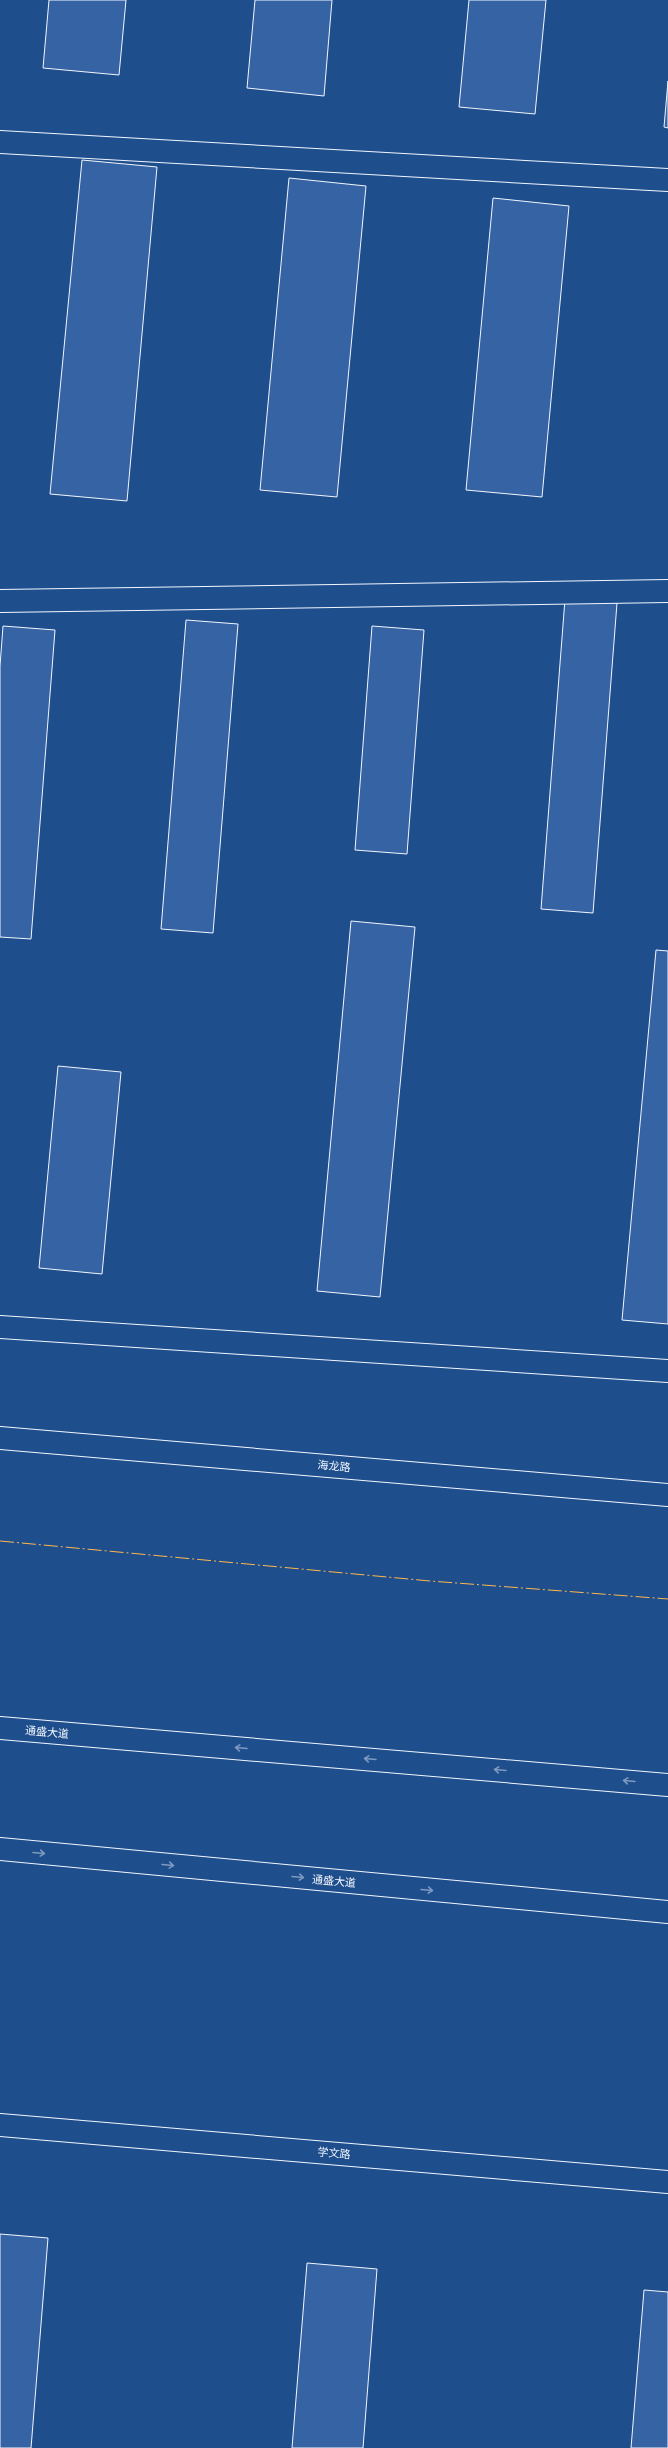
<svg xmlns="http://www.w3.org/2000/svg" width="668" height="2448" font-family="Barlow,'Noto Sans SC',sans-serif">
<rect width="100%" height="100%" fill="#1f4e8c"/>
<g fill="#3563a3" stroke="#f2f6ff">
<path d="M 49,0 L 126,0 L 119,75 L 43,68 Z"/>
<path d="M 255,0 L 332,0 L 324,96 L 247,88 Z"/>
<path d="M 469,0 L 546,0 L 535,114 L 459,107 Z"/>
<path d="M 668,81 L 668,128 L 664,127 Z"/>
<path d="M 82,160 L 157,167 L 127,501 L 50,494 Z"/>
<path d="M 289,178 L 366,186 L 337,497 L 260,490 Z"/>
<path d="M 493,198 L 569,206 L 542,497 L 466,490 Z"/>
<path d="M 565,599 L 617,603 L 593,913 L 541,909 Z"/>
<path d="M 186,620 L 238,624 L 213,933 L 161,929 Z"/>
<path d="M 3,626 L 55,630 L 31,939 L 0,937 L 0,666 Z"/>
<path d="M 372,626 L 424,630 L 407,854 L 355,850 Z"/>
<path d="M 351,921 L 415,927 L 380,1297 L 317,1291 Z"/>
<path d="M 656,950 L 668,951 L 668,1324 L 622,1320 Z"/>
<path d="M 58,1066 L 121,1072 L 102,1274 L 39,1268 Z"/>
<path d="M 0,2234 L 48,2238 L 31,2448 L 0,2448 Z"/>
<path d="M 307,2263 L 377,2269 L 363,2448 L 292,2448 Z"/>
<path d="M 644,2290 L 668,2292 L 668,2448 L 631,2448 Z"/>
</g>
<g fill="none" stroke-linecap="round" stroke-linejoin="round">
<defs>
<g id="minor">
<path d="M 0,142 L 668,180"/>
<path d="M 0,601 L 668,591"/>
<path d="M 0,1327 L 668,1371"/>
</g>
<g id="tertiary">
<path d="M 0,1438 L 668,1495"/>
<path d="M 0,2125 L 668,2182"/>
</g>
<g id="primary">
<path d="M 0,1728 L 668,1785"/>
<path d="M 0,1849 L 668,1912"/>
</g>
</defs>
<use href="#minor" stroke="#f2f6ff" stroke-width="24"/>
<use href="#tertiary" stroke="#f2f6ff" stroke-width="24"/>
<use href="#primary" stroke="#f2f6ff" stroke-width="24"/>
<use href="#minor" stroke="#1f4e8c" stroke-width="22"/>
<use href="#tertiary" stroke="#1f4e8c" stroke-width="22"/>
<use href="#primary" stroke="#1f4e8c" stroke-width="22"/>
<path stroke="#ffb74d" stroke-width="1" stroke-dasharray="14 3 2 3" stroke-linecap="butt" d="M 0,1541 L 430,1581 L 668,1599"/>
</g>
<defs><path id="oneway-shaft" d="M-6 0H5M1.5-3L5.5 0L1.5 3" fill="none" stroke-width="1.6" stroke-linecap="round" stroke-linejoin="round"/></defs>
<g stroke="#7e9ac0">
<use href="#oneway-shaft" transform="translate(241 1748) rotate(-175)"/>
<use href="#oneway-shaft" transform="translate(370 1759) rotate(-175)"/>
<use href="#oneway-shaft" transform="translate(500 1770) rotate(-175)"/>
<use href="#oneway-shaft" transform="translate(629 1781) rotate(-175)"/>
<use href="#oneway-shaft" transform="translate(39 1853) rotate(5)"/>
<use href="#oneway-shaft" transform="translate(168 1865) rotate(5)"/>
<use href="#oneway-shaft" transform="translate(298 1877) rotate(5)"/>
<use href="#oneway-shaft" transform="translate(427 1890) rotate(5)"/>
</g>
<g text-anchor="middle" stroke-width="3" stroke-linejoin="round" paint-order="stroke">
<g font-size="11" fill="#f2f6ff" stroke="#1f4e8c">
<text transform="translate(334 1466) rotate(5)" y="4">海龙路</text>
<text transform="translate(47 1732) rotate(5)" y="4">通盛大道</text>
<text transform="translate(334 1881) rotate(5)" y="4">通盛大道</text>
<text transform="translate(334 2153) rotate(5)" y="4">学文路</text>
</g>
</g>
</svg>
